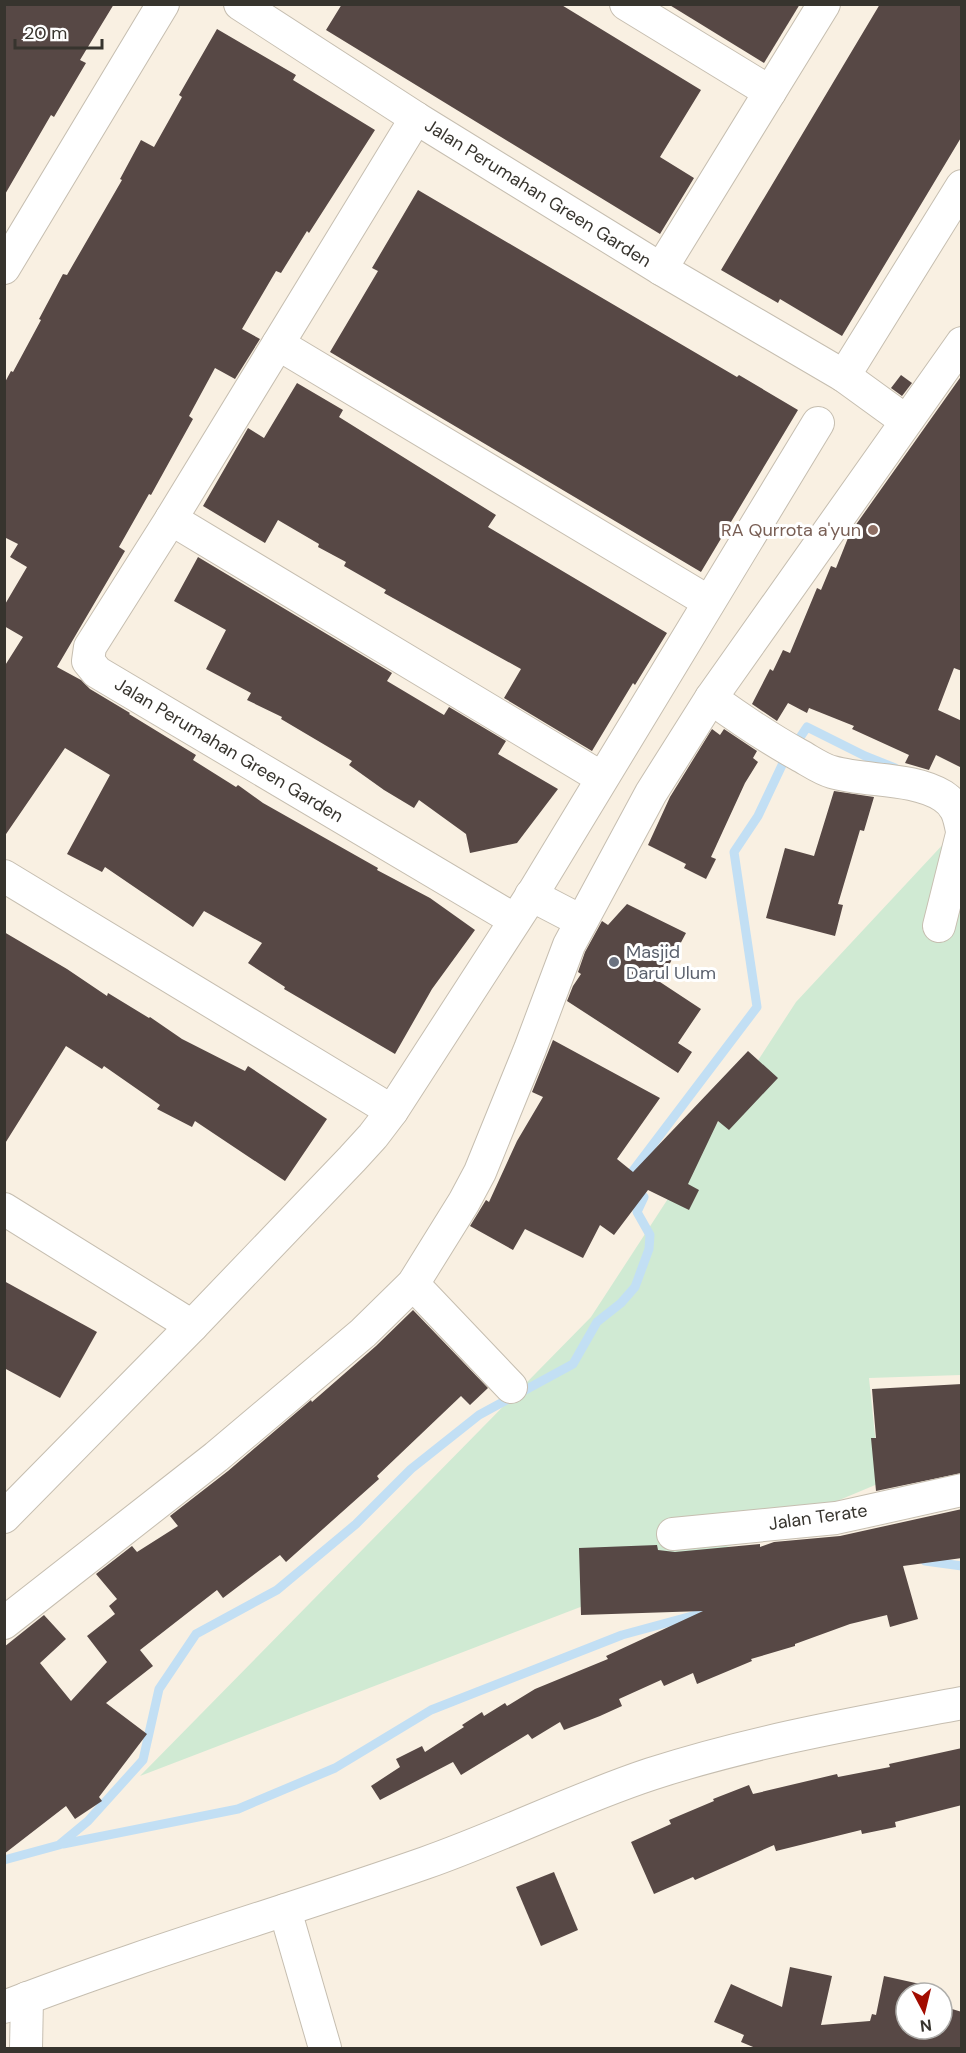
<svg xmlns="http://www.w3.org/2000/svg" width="966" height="2053" font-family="'DM Sans',sans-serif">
<rect width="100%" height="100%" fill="#f9f0e2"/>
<path fill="#d0ead3" d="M 961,825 L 961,1375 L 869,1378 L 880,1483 L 617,1593 L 140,1776 L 591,1317 L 796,1002 Z"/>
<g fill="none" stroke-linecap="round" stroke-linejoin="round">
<g stroke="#c2dff4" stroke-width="9">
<path d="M 626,1180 L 757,1007 L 734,852 L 758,816 L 783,763 L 807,727 L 865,756 L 895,768"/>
<path d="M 925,1561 L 962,1566"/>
<path d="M 63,1844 L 238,1809 L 335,1768 L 431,1710 L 622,1635 L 703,1613"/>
<path d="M 4,1860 L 59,1845 L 88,1821 L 143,1760 L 159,1689 L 196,1634 L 277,1590 L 356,1524 L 411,1469 L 479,1415 L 573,1364 L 597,1322 L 621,1303 L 635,1287 L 649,1249 L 650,1235 L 637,1212 L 644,1197 L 636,1190"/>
</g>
</g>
<g fill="#574845">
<path d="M 4,4 L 114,4 L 80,60 L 86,63 L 54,117 L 51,115 L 4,196 Z"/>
<path d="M 342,4 L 560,4 L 701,90 L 660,157 L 694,178 L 660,234 L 326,30 Z"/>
<path d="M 668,4 L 800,4 L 764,63 Z"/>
<path d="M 880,4 L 962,4 L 962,136 L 842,336 L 780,299 L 778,303 L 721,270 Z"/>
<path d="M 217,29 L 296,75 L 293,80 L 375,130 L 309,233 L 307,231 L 281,273 L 276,271 L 242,329 L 260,339 L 235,379 L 215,368 L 189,416 L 193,419 L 151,495 L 149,494 L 119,547 L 125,551 L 57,667 L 81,680 L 90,689 L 130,713 L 129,714 L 196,755 L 193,760 L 236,787 L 238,785 L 263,803 L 378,868 L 377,870 L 430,898 L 475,930 L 432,989 L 395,1054 L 284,989 L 285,987 L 248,963 L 262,943 L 204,911 L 193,927 L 105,867 L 102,872 L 67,854 L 110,775 L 65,748 L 4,837 L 4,667 L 23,637 L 4,626 L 4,606 L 27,567 L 10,557 L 18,544 L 4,537 L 4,384 L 11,371 L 13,372 L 41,320 L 39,319 L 63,274 L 67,275 L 122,180 L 120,179 L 141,140 L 154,147 L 182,97 L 179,95 Z"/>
<path d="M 418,190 L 737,377 L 739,375 L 798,410 L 701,572 L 330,352 L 378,271 L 372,268 Z"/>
<path d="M 901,375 L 912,383 L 902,396 L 891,388 Z"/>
<path d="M 962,375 L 962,671 L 954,668 L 938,710 L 962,721 L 962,768 L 936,755 L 929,770 L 905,763 L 909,755 L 852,729 L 854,726 L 809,708 L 807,713 L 788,703 L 777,721 L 752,704 L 770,669 L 773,671 L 783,650 L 790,653 L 817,588 L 821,590 L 831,566 L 836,568 L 850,533 Z"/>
<path d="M 297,383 L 343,410 L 339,417 L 496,515 L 488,527 L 667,633 L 635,685 L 633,683 L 592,751 L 504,698 L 521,669 L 384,593 L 386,590 L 344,566 L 346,562 L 318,547 L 319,544 L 278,520 L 265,543 L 203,506 L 248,428 L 264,438 Z"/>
<path d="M 198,557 L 392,673 L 387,681 L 444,715 L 449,707 L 506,741 L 498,754 L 558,789 L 517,843 L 470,853 L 466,834 L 419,800 L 414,808 L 384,790 L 349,765 L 352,761 L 281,719 L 282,717 L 247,700 L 251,693 L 206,669 L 226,630 L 174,601 Z"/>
<path d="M 712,729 L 720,735 L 724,729 L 757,751 L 753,758 L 758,762 L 745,783 L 711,857 L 716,859 L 706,879 L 684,868 L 686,864 L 648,845 L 670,797 Z"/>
<path d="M 834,791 L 874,797 L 864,831 L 860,830 L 838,904 L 843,905 L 835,936 L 766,918 L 785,848 L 814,856 Z"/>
<path d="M 627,904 L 686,933 L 660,982 L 701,1009 L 678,1043 L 692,1052 L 678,1073 L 567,1001 L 573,986 L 581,974 L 578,972 L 585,952 L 602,921 L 608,925 Z"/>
<path d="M 4,932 L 67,969 L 107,996 L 108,993 L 149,1018 L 150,1017 L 182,1039 L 245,1071 L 248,1066 L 327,1119 L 285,1181 L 195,1121 L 192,1127 L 157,1109 L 160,1105 L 104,1066 L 102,1069 L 66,1046 L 4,1145 Z"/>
<path d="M 553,1040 L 660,1098 L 617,1159 L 633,1172 L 748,1051 L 778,1078 L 729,1130 L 718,1121 L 688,1184 L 699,1190 L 689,1210 L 648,1190 L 614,1235 L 600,1225 L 583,1258 L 525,1229 L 513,1250 L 470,1226 L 486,1200 L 489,1202 L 517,1141 L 543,1097 L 532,1092 Z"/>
<path d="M 4,1281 L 97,1332 L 60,1398 L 4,1368 Z"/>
<path d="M 413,1310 L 488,1388 L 470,1405 L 461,1396 L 377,1476 L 379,1479 L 286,1562 L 280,1555 L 223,1598 L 217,1590 L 140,1650 L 153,1666 L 106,1703 L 147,1734 L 99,1797 L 102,1801 L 75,1819 L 66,1806 L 4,1854 L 4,1647 L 44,1615 L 66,1639 L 40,1663 L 71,1701 L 107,1662 L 87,1636 L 115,1614 L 109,1606 L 117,1599 L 96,1574 L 132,1546 L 137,1552 L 178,1526 L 170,1516 L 228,1471 L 311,1400 L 312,1402 L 376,1346 Z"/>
<path d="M 962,1384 L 962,1473 L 876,1491 L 871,1438 L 876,1438 L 872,1389 Z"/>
<path d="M 962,1509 L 962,1558 L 903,1566 L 918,1619 L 890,1627 L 887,1615 L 850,1624 L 795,1644 L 795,1646 L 751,1659 L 752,1661 L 697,1684 L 693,1673 L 664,1686 L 661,1680 L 619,1699 L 622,1706 L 600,1716 L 564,1730 L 560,1722 L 532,1739 L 528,1734 L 461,1775 L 453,1762 L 380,1800 L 371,1786 L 400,1767 L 396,1759 L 422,1746 L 425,1752 L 464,1727 L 462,1725 L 482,1712 L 484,1716 L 505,1703 L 507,1706 L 535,1689 L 608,1659 L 606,1656 L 703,1611 L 581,1615 L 579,1548 L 657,1545 L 658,1550 L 675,1552 L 760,1544 L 760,1547 L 774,1542 L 840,1536 Z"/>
<path d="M 962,1748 L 962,1805 L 895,1822 L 896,1827 L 862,1834 L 861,1830 L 776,1851 L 774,1845 L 695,1880 L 693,1877 L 654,1894 L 631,1842 L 671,1824 L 669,1820 L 714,1801 L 713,1799 L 749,1785 L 753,1794 L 837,1774 L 838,1777 L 890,1767 L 889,1764 Z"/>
<path d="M 554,1872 L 578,1930 L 541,1946 L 516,1887 Z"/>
<path d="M 790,1967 L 832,1976 L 821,2025 L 870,2021 L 872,2014 L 876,2015 L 884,1976 L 920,1984 L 918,1993 L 906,1993 L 906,2029 L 942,2029 L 942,2006 L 962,2012 L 962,2049 L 758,2049 L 741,2042 L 744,2035 L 714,2022 L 731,1984 L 782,2007 Z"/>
</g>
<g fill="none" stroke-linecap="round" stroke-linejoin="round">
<defs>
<g id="street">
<path d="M 240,4 L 416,118 L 661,269 L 844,376 L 906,421"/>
<path d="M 626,4 L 770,92"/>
<path d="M 416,118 L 171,519 L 90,647 L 88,661 L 97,672 L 515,920"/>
<path d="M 4,268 L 163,4"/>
<path d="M 661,269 L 824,4"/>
<path d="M 278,344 L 709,602"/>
<path d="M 844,376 L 962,186"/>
<path d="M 171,519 L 602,778"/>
<path d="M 711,698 C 740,719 768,738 799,755 C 810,761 821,769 832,772 C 867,782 912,777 943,796 C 957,805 959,816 962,831"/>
<path d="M 4,876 L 392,1111"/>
<path d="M 531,895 L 581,921"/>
<path d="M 939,926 L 962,834"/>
<path d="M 4,1209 L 192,1326"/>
<path d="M 413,1284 L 511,1387"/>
<path d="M 4,1517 L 192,1326 L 352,1159 L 373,1136 L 392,1111 L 533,893 L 818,423"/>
<path d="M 673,1534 L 836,1518 L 962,1490"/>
<path d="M 4,1623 L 216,1457 L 363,1333 L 413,1284 L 464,1202 L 480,1172 L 530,1049 L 569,945 L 651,793 L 711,698 L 962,343"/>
<path d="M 285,1910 L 325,2048"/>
<path d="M 4,2007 C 143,1953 285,1912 425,1863 C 502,1836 575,1799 651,1774 C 753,1741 857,1723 962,1703"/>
<path d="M 26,2048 L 27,1998"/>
</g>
</defs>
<use href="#street" stroke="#c6beb0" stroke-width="34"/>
<use href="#street" stroke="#fff" stroke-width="32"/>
</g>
<circle fill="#8d6e63" stroke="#fff" stroke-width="2" cx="873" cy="530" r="6"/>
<circle fill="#6b7280" stroke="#fff" stroke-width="2" cx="614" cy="962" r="6"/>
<g text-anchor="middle" stroke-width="6" stroke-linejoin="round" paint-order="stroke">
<g font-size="18" fill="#37342e" stroke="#fff">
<text transform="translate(538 193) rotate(32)" y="6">Jalan Perumahan Green Garden</text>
<text transform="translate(229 750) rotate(31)" y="6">Jalan Perumahan Green Garden</text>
<text transform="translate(818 1517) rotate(-8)" y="6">Jalan Terate</text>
</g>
<g font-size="18" fill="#785e54" stroke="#fff" text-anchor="end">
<text x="861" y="536">RA Qurrota a'yun</text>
</g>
<g font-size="18" fill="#5b616d" stroke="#fff" text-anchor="start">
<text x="626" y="958">Masjid<tspan x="626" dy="21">Darul Ulum</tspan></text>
</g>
</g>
<rect width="966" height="2053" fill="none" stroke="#37342e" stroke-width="12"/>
<g transform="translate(924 2011) rotate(173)"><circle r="28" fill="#ffffff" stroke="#afaeab" stroke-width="1.5"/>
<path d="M0-4.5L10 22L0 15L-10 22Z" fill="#a20c00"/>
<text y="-9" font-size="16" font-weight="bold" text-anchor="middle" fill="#37342e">N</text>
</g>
<path d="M15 39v9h87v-9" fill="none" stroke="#37342e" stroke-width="3"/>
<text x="24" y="39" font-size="18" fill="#37342e" stroke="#ffffff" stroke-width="4.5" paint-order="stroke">20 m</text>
</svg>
